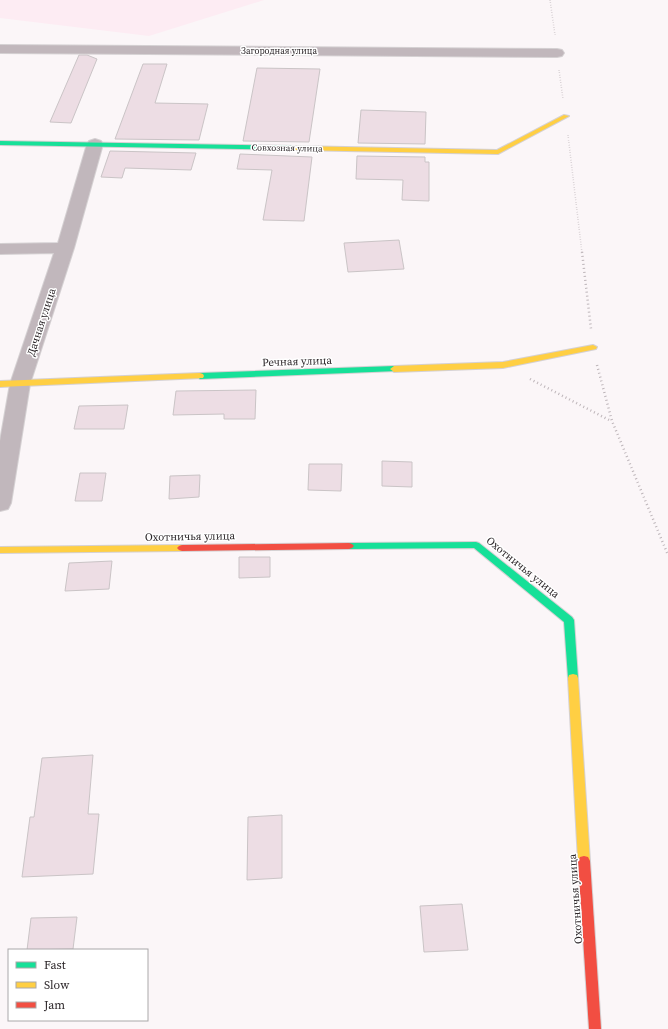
<svg xmlns="http://www.w3.org/2000/svg" width="668" height="1029" font-family="'Source Serif 4',serif">
<rect width="100%" height="100%" fill="#fbf6f8"/>
<path fill="#fdecf3" d="M 0,0 L 264,0 L 149,36 L 0,18 Z"/>
<g fill="#eddde4" stroke="#cac4c6">
<path d="M 79,55 L 87,55 L 97,59 L 71,123 L 50,122 Z"/>
<path d="M 143,64 L 167,64 L 155,103 L 208,104 L 199,140 L 115,139 Z"/>
<path d="M 257,68 L 320,69 L 309,142 L 243,141 Z"/>
<path d="M 361,110 L 426,112 L 425,144 L 358,143 Z"/>
<path d="M 110,151 L 196,153 L 191,170 L 125,168 L 122,178 L 101,177 Z"/>
<path d="M 240,154 L 312,157 L 304,221 L 263,220 L 272,170 L 237,169 Z"/>
<path d="M 357,156 L 425,157 L 425,162 L 429,162 L 429,201 L 402,200 L 403,180 L 356,179 Z"/>
<path d="M 399,240 L 404,269 L 348,272 L 344,243 Z"/>
<path d="M 256,390 L 255,419 L 224,419 L 224,414 L 173,415 L 176,391 Z"/>
<path d="M 128,405 L 124,429 L 74,429 L 79,406 Z"/>
<path d="M 382,461 L 412,462 L 412,487 L 382,486 Z"/>
<path d="M 309,464 L 342,464 L 341,491 L 308,490 Z"/>
<path d="M 80,473 L 106,473 L 102,501 L 75,501 Z"/>
<path d="M 200,475 L 199,497 L 169,499 L 170,476 Z"/>
<path d="M 239,557 L 270,557 L 270,577 L 239,578 Z"/>
<path d="M 112,561 L 109,589 L 65,591 L 69,563 Z"/>
<path d="M 93,755 L 88,814 L 99,814 L 93,874 L 22,877 L 30,817 L 34,817 L 42,758 Z"/>
<path d="M 282,815 L 282,878 L 247,880 L 248,817 Z"/>
<path d="M 462,904 L 468,950 L 424,952 L 420,906 Z"/>
<path d="M 77,917 L 73,949 L 27,950 L 31,918 Z"/>
</g>
<g fill="none" stroke-linecap="round" stroke-linejoin="round">
<defs>
<g id="street">
<path d="M 0,45 L 557,49 L 562,50 L 564,53 L 562,56 L 557,57 L 0,53 Z"/>
<path d="M 95,139 L 101,141 L 103,144 L 74,248 L 30,384 L 11,503 L 8,509 L 0,511 L 0,441 L 10,384 L 54,253 L 0,254 L 0,244 L 58,243 L 87,144 L 89,141 Z"/>
</g>
<g id="fast">
<path d="M 0,141 L 295,146 L 298,148 L 295,150 L 0,145 Z"/>
<path d="M 394,366 L 397,367 L 398,369 L 397,371 L 200,379 L 196,376 L 200,373 Z"/>
<path d="M 476,542 L 479,543 L 572,617 L 574,620 L 578,678 L 577,681 L 573,682 L 569,681 L 568,678 L 564,622 L 474,548 L 349,549 L 346,548 L 344,546 L 346,544 L 349,543 Z"/>
</g>
<g id="slow">
<path d="M 564,115 L 569,116 L 498,154 L 295,150 L 292,148 L 295,146 L 497,150 Z"/>
<path d="M 593,345 L 597,347 L 596,349 L 503,368 L 394,372 L 390,369 L 394,366 L 503,362 Z"/>
<path d="M 200,373 L 203,374 L 204,376 L 203,378 L 0,387 L 0,381 Z"/>
<path d="M 182,545 L 185,546 L 187,548 L 185,550 L 182,551 L 0,553 L 0,547 Z"/>
<path d="M 573,674 L 577,675 L 578,678 L 590,861 L 588,865 L 584,866 L 580,865 L 578,861 L 568,678 L 569,675 Z"/>
</g>
<g id="jam">
<path d="M 349,543 L 352,544 L 354,546 L 352,548 L 349,549 L 182,551 L 179,550 L 177,548 L 179,546 L 182,545 Z"/>
<path d="M 584,856 L 588,857 L 590,861 L 601,1029 L 589,1029 L 578,861 L 580,857 Z"/>
</g>
</defs>
<use href="#street" stroke="#d5d1d3" stroke-width="2"/>
<use href="#fast" stroke="#d5d1d3" stroke-width="2"/>
<use href="#slow" stroke="#d5d1d3" stroke-width="2"/>
<use href="#jam" stroke="#d5d1d3" stroke-width="2"/>
<g stroke="#beb6ba" stroke-width="1.5" stroke-dasharray="0.5 2" stroke-linecap="butt">
<path d="M 550,0 L 555,35"/>
<path d="M 559,70 L 563,99"/>
<path d="M 568,135 L 582,253"/>
</g>
<g stroke="#beb6ba" stroke-width="2.5" stroke-dasharray="1 3" stroke-linecap="butt">
<path d="M 582,252 L 591,329"/>
<path d="M 597,365 L 612,421 L 668,555"/>
<path d="M 530,379 L 611,421"/>
</g>
<use href="#street" fill="#c1b7bc" fill-rule="evenodd"/>
<use href="#fast" fill="#16e098" fill-rule="evenodd"/>
<use href="#slow" fill="#ffcf43" fill-rule="evenodd"/>
<use href="#jam" fill="#f24e42" fill-rule="evenodd"/>
</g>
<g text-anchor="middle" stroke-width="3" stroke-linejoin="round" paint-order="stroke">
<g font-size="9" fill="#2b2528" stroke="#fff">
<text x="279" y="54">Загородная улица</text>
<text transform="translate(287 148) rotate(1)" y="3">Совхозная улица</text>
</g>
<g font-size="11" fill="#2b2528" stroke="#fff">
<text transform="translate(41 322) rotate(-72)" y="4">Дачная улица</text>
<text transform="translate(297 361) rotate(-2)" y="4">Речная улица</text>
<text transform="translate(190 536) rotate(-1)" y="4">Охотничья улица</text>
<text transform="translate(523 567) rotate(39)" y="4">Охотничья улица</text>
<text transform="translate(575 899) rotate(-94)" y="4">Охотничья улица</text>
</g>
</g>
<rect x="8" y="949" width="140" height="72" fill="#ffffff" stroke="#aaa8a9"/>
<rect x="16" y="962" width="20" height="6" fill="#16e098" stroke="#aaa8a9"/>
<text x="44" y="969" font-size="12" fill="#2b2528">Fast</text>
<rect x="16" y="982" width="20" height="6" fill="#ffcf43" stroke="#aaa8a9"/>
<text x="44" y="989" font-size="12" fill="#2b2528">Slow</text>
<rect x="16" y="1002" width="20" height="6" fill="#f24e42" stroke="#aaa8a9"/>
<text x="44" y="1009" font-size="12" fill="#2b2528">Jam</text>
</svg>
